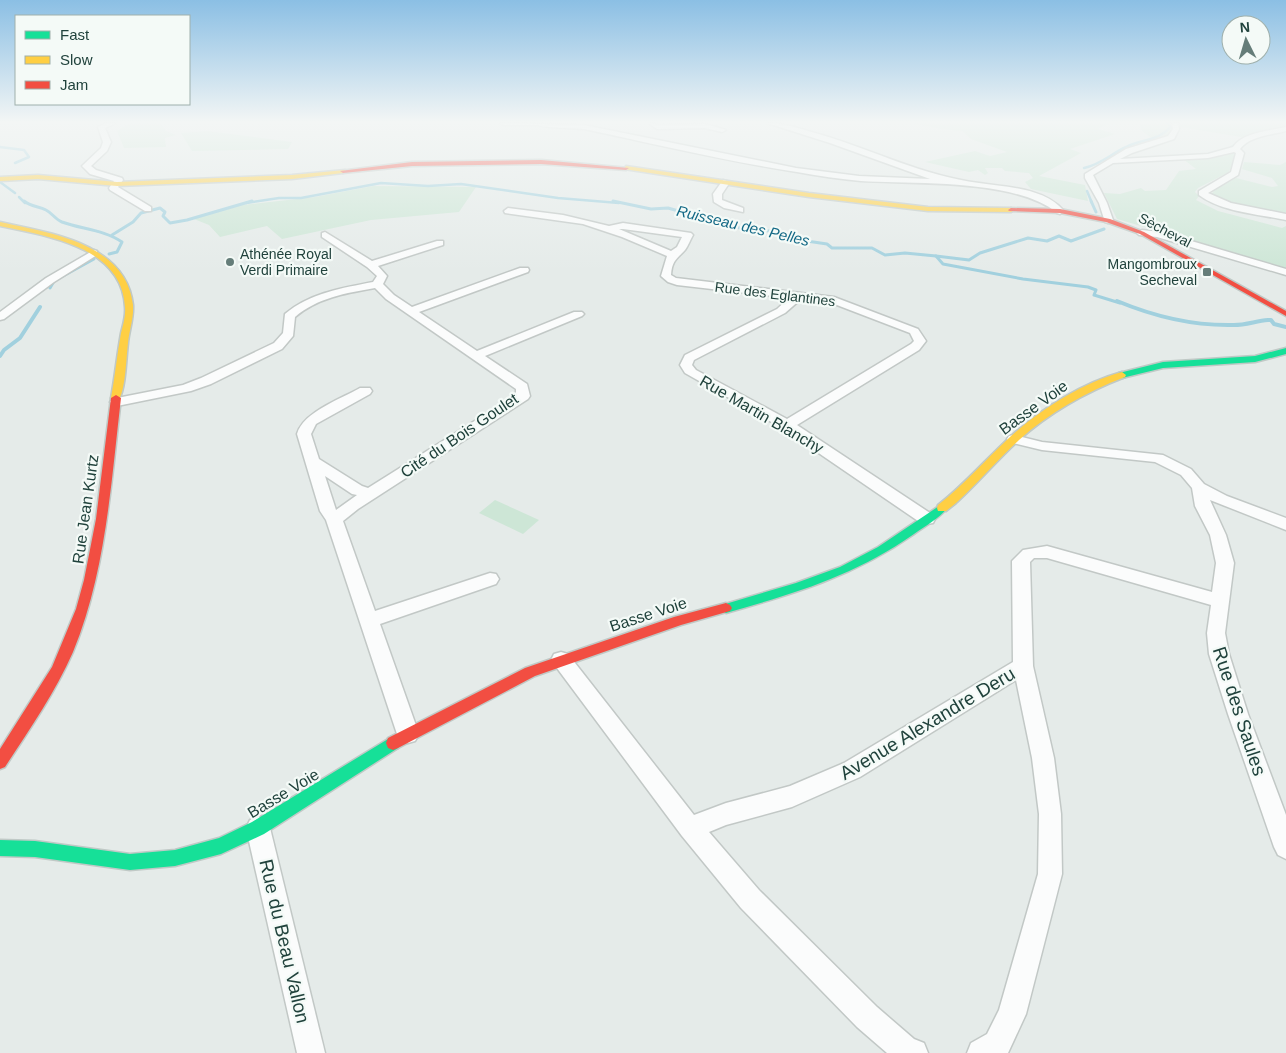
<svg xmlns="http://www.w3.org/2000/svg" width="1286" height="1053" font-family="Helvetica,sans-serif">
<rect width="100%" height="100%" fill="#e5ebe9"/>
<g fill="#cde6d6">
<path d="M 130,123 L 161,123 L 166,131 L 176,135 L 165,138 L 166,147 L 124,148 L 117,131 Z"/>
<path d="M 910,123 L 1109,123 L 1098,129 L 1115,134 L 1070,149 L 1081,153 L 1039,176 L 1085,185 L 1088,201 L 1031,189 L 1025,182 L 1033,178 L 1029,173 L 1005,171 L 1002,168 L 985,168 L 988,173 L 985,175 L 978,170 L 969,172 L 925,162 L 975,151 L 990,156 L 1007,152 L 971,139 L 962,131 L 941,129 Z"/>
<path d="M 1149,123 L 1286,123 L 1286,130 L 1256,138 L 1238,145 L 1240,151 L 1234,159 L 1229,172 L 1198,188 L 1195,192 L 1199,196 L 1196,200 L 1218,211 L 1282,228 L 1286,226 L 1286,268 L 1117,219 L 1104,193 L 1120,194 L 1141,188 L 1145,191 L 1166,190 L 1179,171 L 1196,169 L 1183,159 L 1225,156 L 1230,146 L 1247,138 L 1180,127 L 1169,137 L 1156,141 L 1142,131 L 1140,125 Z"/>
<path d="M 207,131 L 292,142 L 288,149 L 192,151 L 181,133 Z"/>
<path d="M 1244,162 L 1280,165 L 1286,162 L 1286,215 L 1227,202 L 1210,196 L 1216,188 L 1236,178 L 1272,187 L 1278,186 L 1272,178 L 1242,169 Z"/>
<path d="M 373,186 L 476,187 L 459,212 L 371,220 L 282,239 L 267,226 L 220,237 L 209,225 L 194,219 L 242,205 L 315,197 Z"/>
<path d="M 495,500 L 539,520 L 523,534 L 479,513 Z"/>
</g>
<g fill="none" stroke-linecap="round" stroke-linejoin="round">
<g stroke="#a1d0de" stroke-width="2.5">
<path d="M 0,147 L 24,150 L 29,157 L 15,163"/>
<path d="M 1084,168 C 1100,165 1111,154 1126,147 C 1142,139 1159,141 1171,126 L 1167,123"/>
<path d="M 0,182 L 15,193"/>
<path d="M 1087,191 L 1092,203"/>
<path d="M 19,197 L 25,203"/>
<path d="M 246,203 L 279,198 L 301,198 L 381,183 L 428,186 L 461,184 L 558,198 L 619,203"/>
</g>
<g stroke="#a1d0de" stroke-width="3">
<path d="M 24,201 C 31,207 39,206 46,210 C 52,213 55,219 62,222 C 81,229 105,230 122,242 L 117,252 L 109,254"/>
<path d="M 613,201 L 651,209 L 668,208 L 696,216 L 730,220 L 739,228 L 779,232 L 800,240 L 827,244 L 832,248 L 872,248 L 885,255 L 905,253 L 936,256 L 943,264 L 1023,279 L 1088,287 L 1096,290 L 1094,295 L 1120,303"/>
<path d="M 1091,201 L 1096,212"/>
<path d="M 112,235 L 133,222 L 141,213 L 160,208 L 165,212 L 163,216 L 170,223 L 187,220 L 252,201"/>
<path d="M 936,256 L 969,260 L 980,253 L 1028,238 L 1047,241 L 1059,236 L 1071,241 L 1104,229"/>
<path d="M 50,288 L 54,281 L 94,259"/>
</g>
<g stroke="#a1d0de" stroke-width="4">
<path d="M 1117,301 C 1153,316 1195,326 1234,325 C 1246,325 1256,321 1268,320 L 1271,320 L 1274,324 L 1286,327"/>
<path d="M 0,356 L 4,350 L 20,338 L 40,307"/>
</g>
<defs>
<g id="street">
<path d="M 106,123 L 116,123 L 105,128 L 111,142 L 107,151 L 91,166 L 96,170 L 122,178 L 123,180 L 118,187 L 151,207 L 151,211 L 145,211 L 110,190 L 109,188 L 114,181 L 90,174 L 82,166 L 101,148 L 103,142 L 98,127 Z"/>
<path d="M 500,123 L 584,125 L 796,168 L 859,176 L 930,179 L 830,143 L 767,123 C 786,123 804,130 822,135 C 875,151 924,176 979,183 C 1007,187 1045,188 1064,211 L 1060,214 L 1057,213 C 1017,179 913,184 861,181 C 840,179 818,176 797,172 C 725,161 655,144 584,129 C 574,128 544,128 538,125 L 503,125 Z"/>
<path d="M 649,123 L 659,125 L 705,124 L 726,130 L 722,132 L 705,128 L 657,129 Z"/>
<path d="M 1172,123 L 1178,123 L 1179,129 L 1174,139 L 1132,153 L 1120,159 L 1208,154 L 1233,147 C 1243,132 1270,131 1286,127 L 1286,131 C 1271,135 1250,136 1240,149 L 1244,153 L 1238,175 L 1208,193 L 1231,203 L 1286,214 L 1286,220 C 1258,214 1222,212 1199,195 L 1199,191 L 1231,172 L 1236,153 L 1234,152 L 1208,158 L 1113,163 L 1093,175 L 1107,203 L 1113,220 L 1108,223 L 1105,222 L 1099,203 L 1085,178 L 1085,174 L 1126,149 L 1168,136 L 1173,129 Z"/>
<path d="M 723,180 L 730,182 L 722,194 L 722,200 L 743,208 L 743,212 L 724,208 L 714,202 L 713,194 Z"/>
<path d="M 508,208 L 563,215 L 609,226 L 623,223 L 691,233 L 693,235 C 690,240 688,246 685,250 C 677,259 672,260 671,275 L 676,278 L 834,297 L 918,329 L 926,341 L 919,350 L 797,425 L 933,515 L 935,519 L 933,523 L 927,524 L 921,523 L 782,428 L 685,373 L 680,365 L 685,355 L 777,309 L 789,298 L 677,285 L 668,282 L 661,276 L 667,256 L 622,237 L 583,224 L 505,213 L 504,211 ZM 619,229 L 623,229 L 682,237 L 677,247 L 671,251 ZM 801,299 L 829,302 L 910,333 L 914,341 L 911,344 L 787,419 L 696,370 L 692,365 L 694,360 L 785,313 Z"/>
<path d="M 1142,230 L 1161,232 L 1286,269 L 1286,275 L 1157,237 L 1139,235 L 1137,233 Z"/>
<path d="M 325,232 L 372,261 L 437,241 L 443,241 L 443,245 L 378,266 L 387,276 L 383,284 L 394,295 L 412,307 L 520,268 L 528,268 L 529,270 L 528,272 L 419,312 L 477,351 L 574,312 L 582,312 L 584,314 L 582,316 L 485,356 L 527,384 L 530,396 L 528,399 L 358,509 L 343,521 L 375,611 L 490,573 L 496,574 L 499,579 L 496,584 L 380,624 L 419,734 L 415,741 L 408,743 L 401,741 L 397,734 L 326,520 L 320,511 L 297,434 C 303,412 341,399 360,388 L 370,388 L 372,391 L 370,394 L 316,424 L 311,434 L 319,459 L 362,486 L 368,488 L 516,395 L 516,389 L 386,299 L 375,288 C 346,293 317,298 295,317 L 293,336 L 282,349 L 211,384 L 191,391 L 117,406 L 110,402 L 112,399 L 183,385 L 201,378 L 274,343 L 283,333 L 285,314 C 310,293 342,288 373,282 L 377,276 L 367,267 L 322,237 L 322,233 ZM 325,476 L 352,494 L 357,495 L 336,510 Z"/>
<path d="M 94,250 L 97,251 L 97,255 L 54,282 L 4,319 L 0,320 L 0,312 L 46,278 Z"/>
<path d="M 1014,435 L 1042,442 L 1163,455 L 1191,469 L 1204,484 L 1227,496 L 1286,518 L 1286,530 L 1210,500 L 1226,535 L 1234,563 L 1225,633 L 1229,654 L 1248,714 L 1286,815 L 1286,859 L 1278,855 L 1274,847 L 1228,714 L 1209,654 L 1207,633 L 1211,605 L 1047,558 L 1034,558 L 1030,562 L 1033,666 L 1054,758 L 1061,814 L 1062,874 L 1026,1014 L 1008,1053 L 967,1053 L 971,1043 L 987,1034 L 999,1010 L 1038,874 L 1039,814 L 1032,758 L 1016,680 L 860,777 L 792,807 L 726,825 L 709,832 L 759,890 L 877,1007 L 914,1039 L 924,1043 L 928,1053 L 887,1053 L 857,1027 L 741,908 L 682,836 L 551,660 L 554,654 L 561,652 L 568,654 L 694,815 L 726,803 L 790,786 L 844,763 L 1013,662 L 1012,561 L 1023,550 L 1047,546 L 1212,592 L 1216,563 L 1210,535 L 1195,506 L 1192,488 L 1181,475 L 1155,462 L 1042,450 L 1009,442 L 1007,439 L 1009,436 Z"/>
<path d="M 258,817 L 266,820 L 270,828 L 325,1053 L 297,1053 L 246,828 L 250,820 Z"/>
</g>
<g id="fast">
<path d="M 1286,348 L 1286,354 L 1255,362 L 1163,368 L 1122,378 L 1118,375 L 1119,373 L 1163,362 L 1255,356 Z"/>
<path d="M 942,504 L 947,508 C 940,518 925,526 914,534 C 854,576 796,593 726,613 L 722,611 L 720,608 L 722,605 L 796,583 L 840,567 L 878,547 Z"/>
<path d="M 393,736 L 398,738 L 400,743 L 398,748 L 264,834 L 221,854 L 175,866 L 130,870 L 35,857 L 0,856 L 0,840 L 35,841 L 130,854 L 175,850 L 219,838 L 252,822 Z"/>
</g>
<g id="slow">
<path d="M 626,166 L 809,193 L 928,207 L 1011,208 L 1014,210 L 1011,212 L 928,211 L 809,197 L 624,169 Z"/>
<path d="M 345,170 L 343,173 L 292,179 L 117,186 L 38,179 L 0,181 L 0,177 L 38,175 L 117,182 L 292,175 Z"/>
<path d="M 0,222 C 50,233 126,243 133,305 C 134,318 129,331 128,343 C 126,359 126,386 119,400 L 113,400 L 111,398 C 115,376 117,355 121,333 C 123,325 126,316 125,307 C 122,246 46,236 0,226 Z"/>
<path d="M 1122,372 L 1126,375 L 1125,377 C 1086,392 1050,412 1019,440 C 997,460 978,483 956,503 L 946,511 L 938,511 L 937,508 L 938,505 C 964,485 986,459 1010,437 C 1041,409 1082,383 1122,372 Z"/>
</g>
<g id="jam">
<path d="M 541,160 L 629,168 L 626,170 L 541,164 L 412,166 L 343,173 L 340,171 L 412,162 Z"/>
<path d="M 1011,208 L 1060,209 L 1110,219 L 1144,232 L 1286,311 L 1286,316 L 1140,234 L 1106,222 L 1060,213 L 1009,211 L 1008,210 Z"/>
<path d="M 116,395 L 121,398 C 111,483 106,572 73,652 C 55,693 29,730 5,767 L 0,769 L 0,749 L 52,667 L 76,609 L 84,580 L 96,519 L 111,398 Z"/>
<path d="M 726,603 L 730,605 L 732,608 L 730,611 L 681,625 L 535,676 L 398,748 L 393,750 L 388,748 L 386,743 L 388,738 L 525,668 L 674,617 Z"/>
</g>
</defs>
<use href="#street" stroke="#c2c8c6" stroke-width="3"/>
<use href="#fast" stroke="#c0c9c6" stroke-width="3"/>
<use href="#slow" stroke="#c0c9c6" stroke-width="3"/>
<use href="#jam" stroke="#c0c9c6" stroke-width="3"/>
<use href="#street" fill="#fbfcfc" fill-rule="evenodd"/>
<use href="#fast" fill="#16e098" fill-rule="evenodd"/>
<use href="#slow" fill="#ffcf43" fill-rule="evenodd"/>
<use href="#jam" fill="#f24e42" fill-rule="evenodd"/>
</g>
<linearGradient id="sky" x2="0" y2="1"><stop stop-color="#8bbfe4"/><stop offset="0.45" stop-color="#f3f6f5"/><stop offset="1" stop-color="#f3f6f5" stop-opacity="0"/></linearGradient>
<rect width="1286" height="271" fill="url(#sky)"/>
<g fill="#657d79" stroke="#f4faf7" stroke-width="2">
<circle cx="230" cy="262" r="5"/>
<rect x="1202" y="267" width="10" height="10" rx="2.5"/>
</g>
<g text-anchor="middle" stroke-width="4.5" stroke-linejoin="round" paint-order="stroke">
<g font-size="14" fill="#20423c" stroke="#f4faf7">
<text transform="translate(1165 230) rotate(28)" y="5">Sècheval</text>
<text transform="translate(775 294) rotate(7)" y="5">Rue des Eglantines</text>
</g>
<g font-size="14" fill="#20423c" stroke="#f4faf7" text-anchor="start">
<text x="240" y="259">Athénée Royal<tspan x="240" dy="16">Verdi Primaire</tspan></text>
<text x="1197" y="269" text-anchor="end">Mangombroux<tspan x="1197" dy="16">Secheval</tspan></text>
</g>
<g font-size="15" font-style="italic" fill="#126885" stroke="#f4faf7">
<text transform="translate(743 226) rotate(13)" y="5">Ruisseau des Pelles</text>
</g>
<g font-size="16" fill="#20423c" stroke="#f4faf7">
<text transform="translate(1033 407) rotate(-36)" y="6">Basse Voie</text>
<text transform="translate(762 414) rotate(30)" y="6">Rue Martin Blanchy</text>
<text transform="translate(459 435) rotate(-34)" y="6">Cité du Bois Goulet</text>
<text transform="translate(85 509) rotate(-82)" y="6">Rue Jean Kurtz</text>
<text transform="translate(648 614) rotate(-18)" y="6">Basse Voie</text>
<text transform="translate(283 793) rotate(-31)" y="6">Basse Voie</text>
</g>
<g font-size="19" fill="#20423c" stroke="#f4faf7">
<text transform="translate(1240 711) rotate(72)" y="7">Rue des Saules</text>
<text transform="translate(927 723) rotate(-31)" y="7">Avenue Alexandre Deru</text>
<text transform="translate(285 941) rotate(77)" y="7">Rue du Beau Vallon</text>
</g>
</g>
<rect x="15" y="15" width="175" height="90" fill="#f4faf7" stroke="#9fb0ac"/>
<rect x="25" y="31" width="25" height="8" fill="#16e098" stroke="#9fb0ac"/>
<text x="60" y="40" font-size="15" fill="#20423c">Fast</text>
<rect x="25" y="56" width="25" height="8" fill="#ffcf43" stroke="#9fb0ac"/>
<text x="60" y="65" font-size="15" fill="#20423c">Slow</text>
<rect x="25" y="81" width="25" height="8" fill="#f24e42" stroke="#9fb0ac"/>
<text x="60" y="90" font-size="15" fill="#20423c">Jam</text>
<g transform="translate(1246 40) rotate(355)"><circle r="24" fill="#f4faf7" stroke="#9fb0ac"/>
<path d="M0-4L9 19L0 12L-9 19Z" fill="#657d79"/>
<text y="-8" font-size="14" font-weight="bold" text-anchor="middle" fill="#20423c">N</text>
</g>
</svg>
